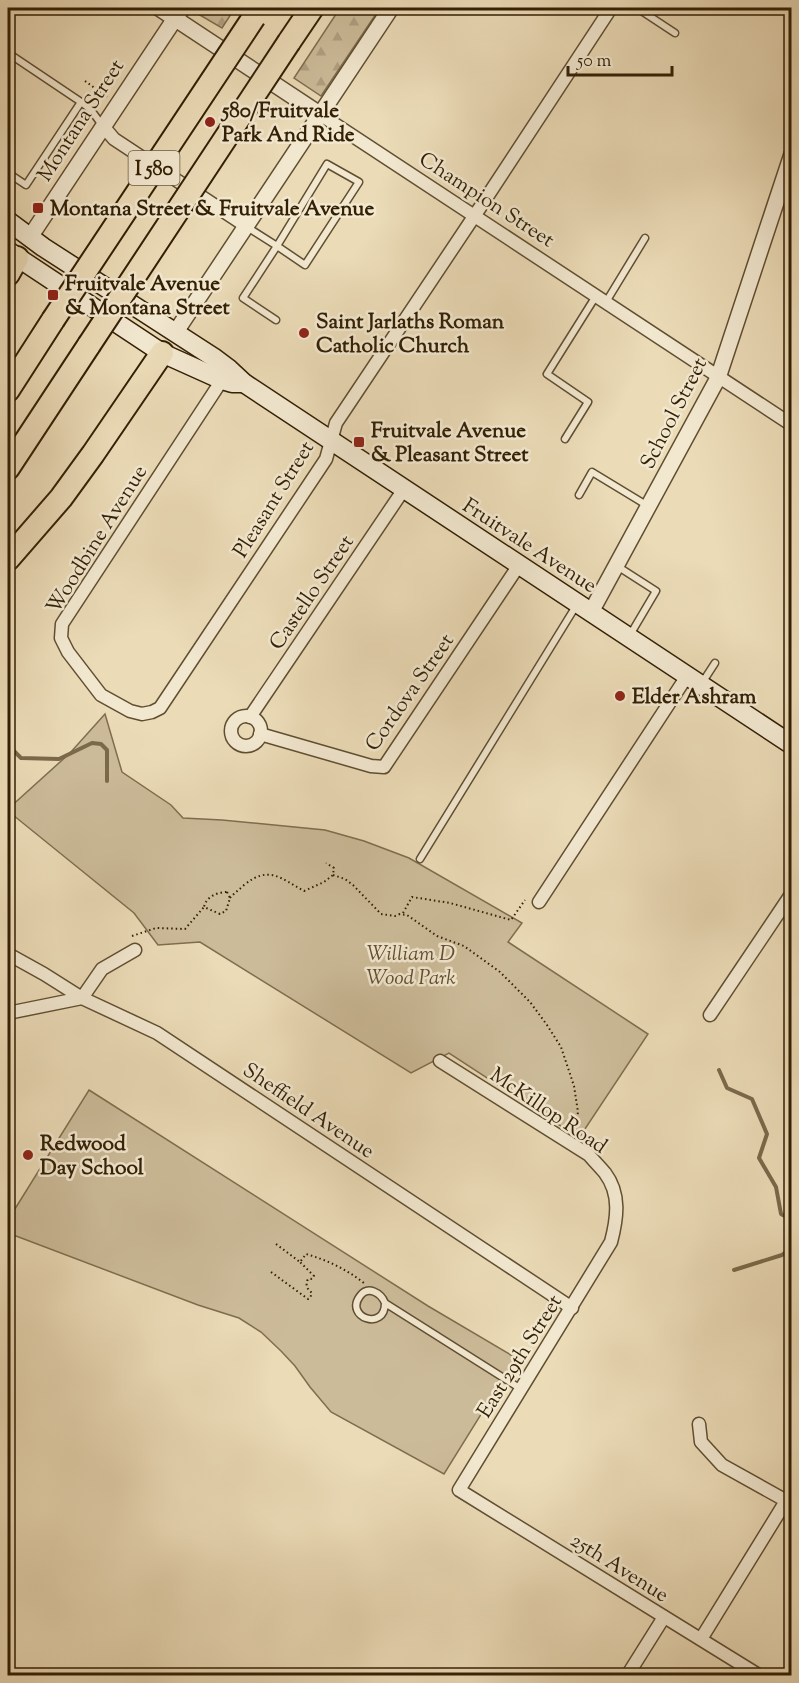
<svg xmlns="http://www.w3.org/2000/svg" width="799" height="1683" font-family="'Sorts Mill Goudy',serif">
<defs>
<pattern id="forest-firs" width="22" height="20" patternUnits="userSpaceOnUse" patternTransform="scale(1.5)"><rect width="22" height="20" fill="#cb9"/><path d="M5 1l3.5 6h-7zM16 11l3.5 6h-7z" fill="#b0a082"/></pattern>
</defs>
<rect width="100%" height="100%" fill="#ebdbb7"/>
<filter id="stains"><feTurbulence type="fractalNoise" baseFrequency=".00333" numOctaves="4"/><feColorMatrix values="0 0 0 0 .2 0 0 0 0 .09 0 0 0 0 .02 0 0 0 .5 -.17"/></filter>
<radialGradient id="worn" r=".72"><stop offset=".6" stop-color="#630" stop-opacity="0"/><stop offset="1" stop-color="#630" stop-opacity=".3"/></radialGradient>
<g fill="url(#forest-firs)" stroke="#7f6d4e" stroke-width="1.5">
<path d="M 340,8 L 380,8 L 321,96 L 294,78 Z"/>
<path d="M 193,9 L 193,8 L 235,8 L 222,28 L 198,14 L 197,12 L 191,12 Z"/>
</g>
<g fill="#cb9" stroke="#7f6d4e" stroke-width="1.5">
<path d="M 105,714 L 122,772 L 171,805 L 183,818 L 222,820 L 325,830 L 364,841 L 409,858 L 522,923 L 508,942 L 648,1034 L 579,1138 L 449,1053 L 411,1073 L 200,942 L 158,945 L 134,913 L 8,811 L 8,809 L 70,753 Z"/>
<path d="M 89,1090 L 428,1306 L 516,1358 L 444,1474 L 331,1412 L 310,1387 L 295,1366 L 281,1351 L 261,1332 L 239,1318 L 198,1305 L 8,1233 L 8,1220 Z"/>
</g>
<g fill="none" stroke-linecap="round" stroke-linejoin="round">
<g stroke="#7b694b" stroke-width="4">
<path d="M 8,719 L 11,736 L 11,748 L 21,758 L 59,759 L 92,743 L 101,744 L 107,750 L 107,781"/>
<path d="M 719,1070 L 727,1088 L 752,1099 L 767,1134 L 759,1158 L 776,1187 L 781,1214 L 792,1220"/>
<path d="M 734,1270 L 782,1255 L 792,1247"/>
</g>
<defs>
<g id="service">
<path d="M 637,8 L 675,33"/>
<path d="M 8,53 L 81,102 L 91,110 L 102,125"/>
<path d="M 327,164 L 359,182 L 305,265 L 277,246 Z"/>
<path d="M 8,173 L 26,185 L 81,102"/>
<path d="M 247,227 L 277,246 L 243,298 L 276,320"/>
<path d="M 606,302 L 645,238"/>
<path d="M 565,439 L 588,402 L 547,374 L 596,296"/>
<path d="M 579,495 L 592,472 L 648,506"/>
<path d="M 617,566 L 656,591 L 630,635"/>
<path d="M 702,683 L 715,663"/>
<path d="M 420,859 L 576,606"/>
<path d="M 385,1303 C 385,1332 344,1317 360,1296 C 368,1285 381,1293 385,1303 L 521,1389"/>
</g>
<g id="minor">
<path d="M 321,115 L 792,425"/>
<path d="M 103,126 L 114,139 L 246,226"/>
<path d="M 222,380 L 62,624 L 61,638 L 68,652 L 101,695 L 130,711 L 142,714 L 152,712 L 160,708 L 326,459 L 336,423 L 481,206 L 611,8"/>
<circle cx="246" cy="731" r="15"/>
<path d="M 250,717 L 404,489"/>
<path d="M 260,734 L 371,766 L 384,767 L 519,565"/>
<path d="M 539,902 L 687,676"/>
<path d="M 8,954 L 44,974 L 82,998 L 102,969 L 135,950"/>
<path d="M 8,1013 L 82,998 L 157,1033 L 572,1308"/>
<path d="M 710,1015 L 792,893"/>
<path d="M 440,1061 L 589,1155 C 594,1161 600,1167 605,1173 C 621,1194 617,1219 611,1242 L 459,1490 L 760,1676"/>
<path d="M 699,1424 L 701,1442 L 722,1465 L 792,1504"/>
<path d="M 701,1639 L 786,1501"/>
<path d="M 627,1676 L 664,1617"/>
</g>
<g id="tertiary">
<path d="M 159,8 L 321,115"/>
<path d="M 30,237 L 182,8"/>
<path d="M 175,333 L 391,8"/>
<path d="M 591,612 L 718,378 L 792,154"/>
</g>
<g id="secondary">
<path d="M 8,221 L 43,247 L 213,357 L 229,369 L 244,383 L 792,745"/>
<path d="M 8,251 L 162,353 L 222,380 L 232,383 L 244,383"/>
</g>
<g id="motorway">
<path d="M 289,42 L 312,8"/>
<path d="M 8,274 L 17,258"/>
<path d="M 8,390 L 53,320"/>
<path d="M 8,468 L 89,345"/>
<path d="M 8,559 L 61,498 L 93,454 L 162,353"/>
</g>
</defs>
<use href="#service" stroke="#604e31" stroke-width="9"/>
<use href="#minor" stroke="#604e31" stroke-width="15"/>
<use href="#tertiary" stroke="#604e31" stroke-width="18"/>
<use href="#secondary" stroke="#321f04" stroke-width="21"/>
<use href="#motorway" stroke="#321f04" stroke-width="26"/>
<g stroke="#321f04" stroke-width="2" stroke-dasharray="1.5 3" stroke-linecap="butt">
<path d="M 85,81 L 107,97"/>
<path d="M 333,875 L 345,879 L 353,885 L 381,914 L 395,916 L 400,914 L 407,915 L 437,936 L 464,946 L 500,972 L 530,1002 L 547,1025 L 561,1047 L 574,1086 L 578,1112 L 575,1132"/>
<path d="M 227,892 L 230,898 L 226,911 L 220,914 L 204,907 C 206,897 217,892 227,892 Z"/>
<path d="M 230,898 C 234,893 239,890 244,885 C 269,865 280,878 304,891 L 324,882 L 333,875 L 334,868 L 326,863"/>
<path d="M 403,913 L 412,897 L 450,903 L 511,920 L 525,900"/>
<path d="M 132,936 L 156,928 L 185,929 L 204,907"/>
<path d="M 276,1244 L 300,1262 L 306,1254 C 327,1260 346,1269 364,1283"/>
<path d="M 271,1272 L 308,1299 L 310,1298 L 312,1293 C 307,1289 305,1285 308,1279 L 311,1279 L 314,1276 L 300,1262"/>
</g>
<use href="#service" stroke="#f2e8d0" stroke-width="6"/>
<use href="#minor" stroke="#f2e8d0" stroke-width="12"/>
<use href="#tertiary" stroke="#f2e8d0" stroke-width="15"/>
<use href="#secondary" stroke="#f2e8d0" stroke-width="18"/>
<use href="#motorway" stroke="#ebdbb7" stroke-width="22"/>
<defs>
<g id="motorway-bridge">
<path d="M 53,320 L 254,17"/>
<path d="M 89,345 L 289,42"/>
</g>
</defs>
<use href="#motorway-bridge" stroke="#321f04" stroke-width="26" stroke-linecap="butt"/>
<use href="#motorway-bridge" stroke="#ebdbb7" stroke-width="22"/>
</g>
<g fill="#8f2418" stroke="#f2e8d0" stroke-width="2">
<circle cx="210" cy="122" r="6"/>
<rect x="32" y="202" width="12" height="12" rx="3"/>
<rect x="47" y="289" width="12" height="12" rx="3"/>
<circle cx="304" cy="333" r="6"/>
<rect x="353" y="436" width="12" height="12" rx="3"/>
<circle cx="620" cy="696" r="6"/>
<circle cx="28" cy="1155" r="6"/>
</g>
<g text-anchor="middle" stroke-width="5" stroke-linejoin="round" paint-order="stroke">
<rect fill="#f2e8d0" stroke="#6c5b41" stroke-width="1.5" x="128.5" y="151" width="51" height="34" rx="4.5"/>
<g font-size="20" font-weight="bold" fill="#321f04">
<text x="154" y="175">I 580</text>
</g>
<g font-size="21" font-weight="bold" fill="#321f04" stroke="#f2e8d0" text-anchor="start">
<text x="222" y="117">580/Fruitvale<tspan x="222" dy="24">Park And Ride</tspan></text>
<text x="50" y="215">Montana Street &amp; Fruitvale Avenue</text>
<text x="65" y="290">Fruitvale Avenue<tspan x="65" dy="24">&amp; Montana Street</tspan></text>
<text x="316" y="328">Saint Jarlaths Roman<tspan x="316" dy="24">Catholic Church</tspan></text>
<text x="371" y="437">Fruitvale Avenue<tspan x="371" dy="24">&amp; Pleasant Street</tspan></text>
<text x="632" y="703">Elder Ashram</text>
<text x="40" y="1150">Redwood<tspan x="40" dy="24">Day School</tspan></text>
</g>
<g font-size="21" fill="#321f04" stroke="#f2e8d0">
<text transform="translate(80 120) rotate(-57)" y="7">Montana Street</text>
<text transform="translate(487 199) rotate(33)" y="7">Champion Street</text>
<text transform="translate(673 413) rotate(-63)" y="7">School Street</text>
<text transform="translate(273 499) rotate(-58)" y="7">Pleasant Street</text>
<text transform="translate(96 539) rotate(-58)" y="7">Woodbine Avenue</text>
<text transform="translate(530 545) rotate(33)" y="7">Fruitvale Avenue</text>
<text transform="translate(311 592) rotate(-56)" y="7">Castello Street</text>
<text transform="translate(409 692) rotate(-55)" y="7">Cordova Street</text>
<text transform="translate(309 1110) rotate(34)" y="7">Sheffield Avenue</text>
<text transform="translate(549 1110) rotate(34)" y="7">McKillop Road</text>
<text transform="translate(519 1356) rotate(-58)" y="7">East 29th Street</text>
<text transform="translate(620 1567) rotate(32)" y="7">25th Avenue</text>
</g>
<g font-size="21" font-style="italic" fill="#604e31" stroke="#f2e8d0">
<text x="411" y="960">William D<tspan x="411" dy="24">Wood Park</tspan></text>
</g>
</g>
<rect width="799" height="1683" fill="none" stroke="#ebdbb7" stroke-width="30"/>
<rect x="9" y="9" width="781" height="1665" fill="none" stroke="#321f04" stroke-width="3"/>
<rect x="15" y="15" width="769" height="1653" fill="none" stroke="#321f04" stroke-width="1.5"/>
<path d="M568 66v9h104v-9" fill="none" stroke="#321f04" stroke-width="3"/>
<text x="577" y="66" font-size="18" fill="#321f04" stroke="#f2e8d0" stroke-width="4.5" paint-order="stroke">50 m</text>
<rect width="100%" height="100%" filter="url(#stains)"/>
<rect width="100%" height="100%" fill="url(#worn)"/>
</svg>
